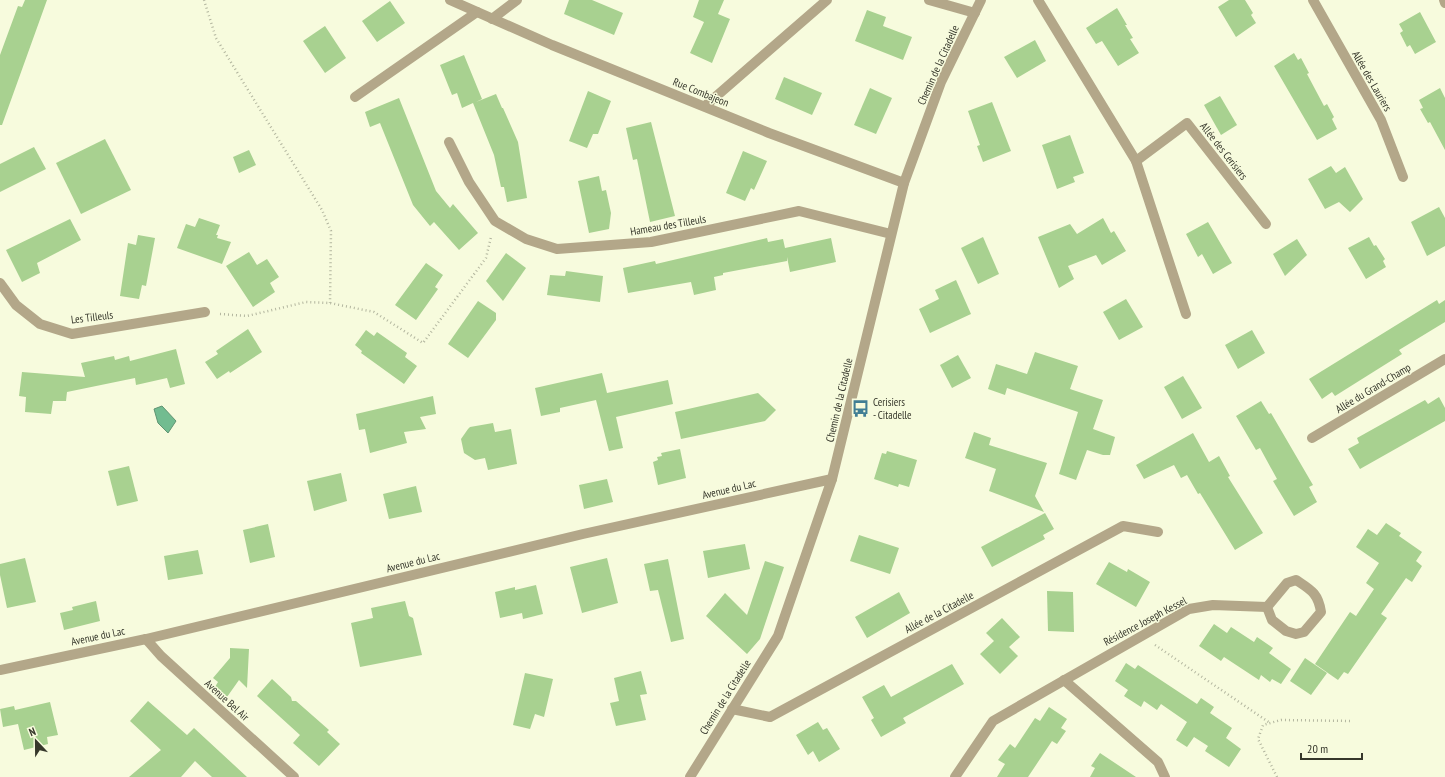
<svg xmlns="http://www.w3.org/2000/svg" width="1445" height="777" font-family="'PT Sans Narrow',sans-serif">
<rect width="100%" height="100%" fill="#f7fbdd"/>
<path fill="#72bc90" stroke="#609472" d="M 162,406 L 176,421 L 168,433 L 158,423 L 154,409 Z"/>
<g fill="#a8d190">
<path d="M 25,0 L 47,0 L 2,125 L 0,125 L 0,55 L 18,6 L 22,7 Z"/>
<path d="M 569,0 L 592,0 L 623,13 L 614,35 L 564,14 Z"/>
<path d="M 699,0 L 724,0 L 718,14 L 730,19 L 712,63 L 690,53 L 704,22 L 693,17 Z"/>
<path d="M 1229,0 L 1245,0 L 1253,13 L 1251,15 L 1256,23 L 1236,37 L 1218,7 Z"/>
<path d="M 390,1 L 405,23 L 377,42 L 362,21 Z"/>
<path d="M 1117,8 L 1127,25 L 1125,25 L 1133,38 L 1130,39 L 1139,53 L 1118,66 L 1102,41 L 1096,44 L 1086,28 Z"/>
<path d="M 867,10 L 886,17 L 883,26 L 912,37 L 903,60 L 855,41 Z"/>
<path d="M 1420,12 L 1436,42 L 1415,54 L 1410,45 L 1407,47 L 1400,33 L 1403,31 L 1399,24 Z"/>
<path d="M 325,26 L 346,58 L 325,73 L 303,41 Z"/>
<path d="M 1035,40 L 1046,61 L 1017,78 L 1004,57 Z"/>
<path d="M 1294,53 L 1298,60 L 1301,58 L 1309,73 L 1307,74 L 1324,106 L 1327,104 L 1334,117 L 1332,119 L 1337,129 L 1317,140 L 1274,66 Z"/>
<path d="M 464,55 L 482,99 L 476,102 L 496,94 L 502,108 L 503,108 L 518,142 L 527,198 L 507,202 L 504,187 L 501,187 L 494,155 L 473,103 L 462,108 L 457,93 L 452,95 L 440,65 Z"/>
<path d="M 784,77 L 822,93 L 812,115 L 775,99 Z"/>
<path d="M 870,88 L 892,98 L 876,134 L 854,125 Z"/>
<path d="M 1440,88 L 1445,98 L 1445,150 L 1430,122 L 1428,123 L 1420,109 L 1423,108 L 1419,100 Z"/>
<path d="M 588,91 L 611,101 L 598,134 L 593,134 L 587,148 L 569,141 Z"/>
<path d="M 1220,96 L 1237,125 L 1221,135 L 1204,105 Z"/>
<path d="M 399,98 L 436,191 L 450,208 L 453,204 L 478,233 L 459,250 L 434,222 L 430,226 L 413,205 L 380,123 L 370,127 L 365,112 Z"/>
<path d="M 992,102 L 1011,151 L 983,162 L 977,146 L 980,145 L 968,111 Z"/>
<path d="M 651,122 L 675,216 L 650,222 L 637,159 L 633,160 L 626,128 Z"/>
<path d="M 1070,135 L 1084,173 L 1073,177 L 1075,182 L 1057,189 L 1042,145 Z"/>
<path d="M 105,139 L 131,190 L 81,214 L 56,163 Z"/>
<path d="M 34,147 L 46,169 L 0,192 L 0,164 Z"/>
<path d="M 249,150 L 256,165 L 239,173 L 233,157 Z"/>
<path d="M 743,151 L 767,161 L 754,190 L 751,188 L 745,201 L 726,193 Z"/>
<path d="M 1331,166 L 1336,173 L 1345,167 L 1363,199 L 1350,212 L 1339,202 L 1325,209 L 1308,179 Z"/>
<path d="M 599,176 L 602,191 L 606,190 L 611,213 L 609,229 L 589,233 L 578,181 Z"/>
<path d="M 1439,207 L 1445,218 L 1445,246 L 1427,256 L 1411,222 Z"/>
<path d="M 199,218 L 220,225 L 216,235 L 218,235 L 217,238 L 231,242 L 222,264 L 177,248 L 186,224 L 195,227 Z"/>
<path d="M 1103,218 L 1111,233 L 1114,231 L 1126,251 L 1102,265 L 1096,255 L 1068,266 L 1074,279 L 1059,288 L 1038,237 L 1070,224 L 1077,234 Z"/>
<path d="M 70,219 L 81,240 L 37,263 L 40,273 L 22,282 L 6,250 Z"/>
<path d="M 1208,222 L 1232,263 L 1213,274 L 1202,254 L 1198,257 L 1186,234 Z"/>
<path d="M 138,235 L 155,238 L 146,286 L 142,285 L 139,299 L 120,296 L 128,243 L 136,245 Z"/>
<path d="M 983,237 L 999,274 L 978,284 L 961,248 Z"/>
<path d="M 1369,237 L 1374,246 L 1376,245 L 1385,259 L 1383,261 L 1386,267 L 1366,279 L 1348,248 Z"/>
<path d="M 767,238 L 768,242 L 783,239 L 785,248 L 831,238 L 836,262 L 790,272 L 787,257 L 787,261 L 723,273 L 723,275 L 714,277 L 716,290 L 694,295 L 691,282 L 628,293 L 623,268 L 655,261 L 656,264 Z"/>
<path d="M 1297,239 L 1307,255 L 1285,276 L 1273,254 Z"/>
<path d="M 249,252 L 257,265 L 267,259 L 279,277 L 270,283 L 275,292 L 253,307 L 226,266 Z"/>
<path d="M 506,253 L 526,268 L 503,301 L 486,281 Z"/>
<path d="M 426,263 L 443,275 L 435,287 L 438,289 L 416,320 L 395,305 Z"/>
<path d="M 566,271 L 603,276 L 600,302 L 547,295 L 550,275 L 565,276 Z"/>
<path d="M 956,280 L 971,314 L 930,333 L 919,309 L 939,299 L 935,290 Z"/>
<path d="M 1126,299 L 1143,327 L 1119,340 L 1103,312 Z"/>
<path d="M 1437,300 L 1439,304 L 1445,300 L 1445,322 L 1399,350 L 1402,354 L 1386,364 L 1335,396 L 1332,392 L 1322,399 L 1309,379 Z"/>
<path d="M 478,301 L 496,313 L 496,320 L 468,358 L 448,344 Z"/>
<path d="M 248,329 L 262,352 L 230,373 L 229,371 L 217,379 L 205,362 L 218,354 L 216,351 Z"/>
<path d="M 366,330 L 374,336 L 377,332 L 407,353 L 405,357 L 417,366 L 404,384 L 361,353 L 362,351 L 355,345 Z"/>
<path d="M 1252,330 L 1265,353 L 1238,369 L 1225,345 Z"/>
<path d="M 176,349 L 185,384 L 170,388 L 167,378 L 136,385 L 135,378 L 67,392 L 66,401 L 53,401 L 51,414 L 25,412 L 26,397 L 19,396 L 22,372 L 85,377 L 81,363 L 114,356 L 115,360 L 129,356 L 130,361 Z"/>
<path d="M 1035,352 L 1078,366 L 1070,389 L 1103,400 L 1093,429 L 1115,437 L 1110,455 L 1103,455 L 1087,450 L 1076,480 L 1059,474 L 1078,412 L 1007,388 L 1005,395 L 988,389 L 996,364 L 1027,374 Z"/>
<path d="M 958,355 L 971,378 L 952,388 L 940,365 Z"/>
<path d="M 602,373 L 607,393 L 668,380 L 673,404 L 616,417 L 623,448 L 609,451 L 596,400 L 560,408 L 560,412 L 541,416 L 535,388 Z"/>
<path d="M 1183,376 L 1202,408 L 1182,419 L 1164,387 Z"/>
<path d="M 758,393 L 776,410 L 765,421 L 681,439 L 675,412 Z"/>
<path d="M 433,396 L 436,414 L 420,417 L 426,429 L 404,432 L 407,443 L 370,453 L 365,429 L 359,430 L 356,414 Z"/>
<path d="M 1439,397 L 1445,408 L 1445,421 L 1360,469 L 1348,449 L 1359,443 L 1357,438 L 1425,400 L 1428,404 Z"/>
<path d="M 1261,401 L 1269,414 L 1271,413 L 1313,485 L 1309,487 L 1317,502 L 1294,516 L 1273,481 L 1277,479 L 1260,448 L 1256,450 L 1236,416 Z"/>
<path d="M 493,423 L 495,432 L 511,429 L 517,464 L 488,470 L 485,458 L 475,460 L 464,453 L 461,439 L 468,429 L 470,427 Z"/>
<path d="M 974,432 L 991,438 L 989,445 L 1047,463 L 1035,496 L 1044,512 L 989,491 L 996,469 L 965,458 Z"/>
<path d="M 1193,433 L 1209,462 L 1219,456 L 1230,476 L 1228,477 L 1263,533 L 1235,550 L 1200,493 L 1198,494 L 1187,475 L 1181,478 L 1174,465 L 1144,479 L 1136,465 Z"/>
<path d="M 680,449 L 686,478 L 658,485 L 653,462 L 658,460 L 657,457 L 662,456 L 661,453 Z"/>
<path d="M 887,451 L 917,460 L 909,487 L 899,484 L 898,487 L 874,479 L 882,453 L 886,454 Z"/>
<path d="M 129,466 L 138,501 L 117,506 L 108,471 Z"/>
<path d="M 341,473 L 347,501 L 314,511 L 307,481 Z"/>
<path d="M 607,479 L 613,502 L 584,509 L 579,485 Z"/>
<path d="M 416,486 L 422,512 L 389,519 L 383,494 Z"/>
<path d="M 1045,513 L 1054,529 L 1043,535 L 1045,539 L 992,567 L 981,547 Z"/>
<path d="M 1386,523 L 1401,533 L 1399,536 L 1422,552 L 1416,561 L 1422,566 L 1412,582 L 1406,578 L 1381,614 L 1387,618 L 1348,674 L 1344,672 L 1338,680 L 1315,664 L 1350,612 L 1356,616 L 1374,589 L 1366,583 L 1379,563 L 1356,547 L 1368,529 L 1377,535 Z"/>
<path d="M 268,524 L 275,557 L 250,563 L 243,530 Z"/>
<path d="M 859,535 L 899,548 L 890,574 L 850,561 Z"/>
<path d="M 745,544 L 750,569 L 708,578 L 703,551 Z"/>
<path d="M 198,550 L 203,574 L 168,580 L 164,556 Z"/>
<path d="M 25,558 L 36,602 L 7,608 L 0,575 L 0,564 Z"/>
<path d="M 607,558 L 618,603 L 582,613 L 570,567 Z"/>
<path d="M 668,559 L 684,639 L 671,642 L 658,590 L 650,591 L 644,564 Z"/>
<path d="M 765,561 L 784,567 L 760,639 L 747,654 L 706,616 L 725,593 L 747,615 Z"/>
<path d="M 1109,562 L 1127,572 L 1128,569 L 1150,582 L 1136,607 L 1096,584 Z"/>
<path d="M 536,585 L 543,614 L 523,619 L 522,613 L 500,618 L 495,592 L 515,587 L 515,590 Z"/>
<path d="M 1047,591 L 1073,592 L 1074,632 L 1048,631 Z"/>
<path d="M 899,592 L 910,613 L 867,638 L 855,617 Z"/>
<path d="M 96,601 L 100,621 L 64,630 L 60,613 L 73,610 L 72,607 Z"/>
<path d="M 405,601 L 409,616 L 413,618 L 422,655 L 360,667 L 351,623 L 373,618 L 371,608 Z"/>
<path d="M 1002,618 L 1020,637 L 1009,647 L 1018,656 L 1000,674 L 980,654 L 994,641 L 986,633 Z"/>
<path d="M 1214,624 L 1227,633 L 1231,627 L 1254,642 L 1257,637 L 1273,648 L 1269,653 L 1291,669 L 1281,684 L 1272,679 L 1270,682 L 1261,675 L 1259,680 L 1224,657 L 1221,661 L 1199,646 Z"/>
<path d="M 230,648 L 249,649 L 247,688 L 239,680 L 227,697 L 215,687 L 218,682 L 213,678 L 230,658 Z"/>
<path d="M 1305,658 L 1327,673 L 1311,695 L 1290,681 Z"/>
<path d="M 1126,663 L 1135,669 L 1138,665 L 1197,704 L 1201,698 L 1214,707 L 1210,713 L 1232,728 L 1226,738 L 1241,749 L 1229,767 L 1205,751 L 1208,746 L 1194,737 L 1187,747 L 1176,740 L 1187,722 L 1161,704 L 1157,710 L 1144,701 L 1141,707 L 1124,696 L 1128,690 L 1115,681 Z"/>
<path d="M 952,664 L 964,684 L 903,718 L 906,723 L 881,737 L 871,720 L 874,718 L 862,697 L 884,685 L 891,697 Z"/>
<path d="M 641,671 L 647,694 L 640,695 L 646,720 L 616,726 L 610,703 L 619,701 L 614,678 Z"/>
<path d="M 525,673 L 553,679 L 544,717 L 535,714 L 530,729 L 513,725 Z"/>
<path d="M 272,679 L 291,697 L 292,701 L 296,701 L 329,730 L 327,732 L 340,744 L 319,766 L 293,743 L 300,735 L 257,696 Z"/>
<path d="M 148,701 L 187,735 L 194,728 L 247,777 L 212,777 L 195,761 L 181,777 L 129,777 L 161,750 L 130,721 Z"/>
<path d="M 50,702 L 58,735 L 47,737 L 48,744 L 24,750 L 18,724 L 3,727 L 0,709 L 14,706 L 15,710 Z"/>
<path d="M 1049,707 L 1067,719 L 1061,728 L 1066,731 L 1057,744 L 1052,741 L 1028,777 L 997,777 L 1005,764 L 998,760 L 1010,744 L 1015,748 L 1035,718 L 1040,721 Z"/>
<path d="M 818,722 L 823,730 L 827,728 L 840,749 L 819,762 L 813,751 L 808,755 L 796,735 Z"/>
<path d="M 1100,753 L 1136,777 L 1090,777 L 1095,768 L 1091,766 Z"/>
</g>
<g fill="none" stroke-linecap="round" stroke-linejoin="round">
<g stroke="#b3b69f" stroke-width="2.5" stroke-dasharray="1 3" stroke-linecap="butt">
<path d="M 204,0 L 216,38 L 322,210 L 331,231 L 330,303"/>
<path d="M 220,314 L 247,316 L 306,302 L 330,303 L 374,312 L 423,343 L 486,258 L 491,237"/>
<path d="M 1155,645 L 1270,723"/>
<path d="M 1277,777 L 1258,739 L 1263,725 L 1281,720 L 1352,721"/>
</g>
<g stroke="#b3a789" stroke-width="10">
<path d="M 450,0 L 552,45 L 769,133 L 904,183"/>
<path d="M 929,0 L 975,13"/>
<path d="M 1038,0 L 1136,161 L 1186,314"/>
<path d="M 1313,0 L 1381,120 L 1403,177"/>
<path d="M 1444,0 L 1445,3"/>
<path d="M 492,19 L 517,0"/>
<path d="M 355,97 L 477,12"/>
<path d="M 705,106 L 827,0"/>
<path d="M 449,142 L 469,182 L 495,221 L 526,239 L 557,249 L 651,242 L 799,211 L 891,234"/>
<path d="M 1136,161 L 1187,123 L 1266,224"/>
<path d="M 0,283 L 16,305 L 40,324 L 72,334 L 205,312"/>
<path d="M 1312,438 L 1445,359"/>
<path d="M 1296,580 C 1311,590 1318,593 1321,612 L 1304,632 L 1296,634 L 1286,631 L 1272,620 L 1267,607 L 1287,583 Z"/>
<path d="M 146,639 L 161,656 L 294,777"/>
<path d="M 0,670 L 146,639 L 583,534 L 832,479"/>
<path d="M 1064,680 L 1158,762 L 1165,777"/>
<path d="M 732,709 L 770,717 L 1123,526 L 1158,532"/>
<path d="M 690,777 L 778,636 L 832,479 L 904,183 L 941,82 L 981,0"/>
<path d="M 955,777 L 993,721 L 1189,609 L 1213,605 L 1267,607"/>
</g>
</g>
<defs>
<symbol id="bus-bare" viewBox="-9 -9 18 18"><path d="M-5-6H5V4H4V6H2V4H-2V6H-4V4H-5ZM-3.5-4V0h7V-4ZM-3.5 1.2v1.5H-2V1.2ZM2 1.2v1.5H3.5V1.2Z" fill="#417e94" stroke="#f7fbdd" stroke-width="2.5" paint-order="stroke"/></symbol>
</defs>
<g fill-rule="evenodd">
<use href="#bus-bare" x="848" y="396" width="25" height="25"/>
</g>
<g text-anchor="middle" stroke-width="3" stroke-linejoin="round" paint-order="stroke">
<g font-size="11" fill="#36372b" stroke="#f7fbdd">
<text transform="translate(938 65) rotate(-66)" y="4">Chemin de la Citadelle</text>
<text transform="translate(1372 81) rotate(60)" y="4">Allée des Lauriers</text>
<text transform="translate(701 92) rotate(22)" y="4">Rue Combajeon</text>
<text transform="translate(1224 151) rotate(52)" y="4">Allée des Cerisiers</text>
<text transform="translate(668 225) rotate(-10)" y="4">Hameau des Tilleuls</text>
<text transform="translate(92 317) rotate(-7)" y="4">Les Tilleuls</text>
<text transform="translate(1373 388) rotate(-31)" y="4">Allée du Grand-Champ</text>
<text transform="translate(839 400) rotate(-77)" y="4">Chemin de la Citadelle</text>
<text transform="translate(729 489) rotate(-13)" y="4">Avenue du Lac</text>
<text transform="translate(413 562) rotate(-14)" y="4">Avenue du Lac</text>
<text transform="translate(939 612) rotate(-28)" y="4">Allée de la Citadelle</text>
<text transform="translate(1145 621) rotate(-28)" y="4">Résidence Joseph Kessel</text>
<text transform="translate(98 636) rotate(-12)" y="4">Avenue du Lac</text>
<text transform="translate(725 697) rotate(-58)" y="4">Chemin de la Citadelle</text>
<text transform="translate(227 700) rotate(42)" y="4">Avenue Bel Air</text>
</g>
<g font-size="11" fill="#36372b" stroke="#f7fbdd" text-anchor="start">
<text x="873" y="406">Cerisiers<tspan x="873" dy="13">- Citadelle</tspan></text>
</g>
</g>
<g transform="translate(36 741) rotate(338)" stroke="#f7fbdd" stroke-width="3" paint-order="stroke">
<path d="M0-3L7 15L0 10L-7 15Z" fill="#36372b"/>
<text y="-6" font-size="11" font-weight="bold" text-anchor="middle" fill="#36372b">N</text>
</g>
<path d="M1301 753v6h61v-6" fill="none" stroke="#36372b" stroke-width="2"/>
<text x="1307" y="753" font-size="12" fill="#36372b" stroke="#f7fbdd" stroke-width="3" paint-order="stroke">20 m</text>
</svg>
